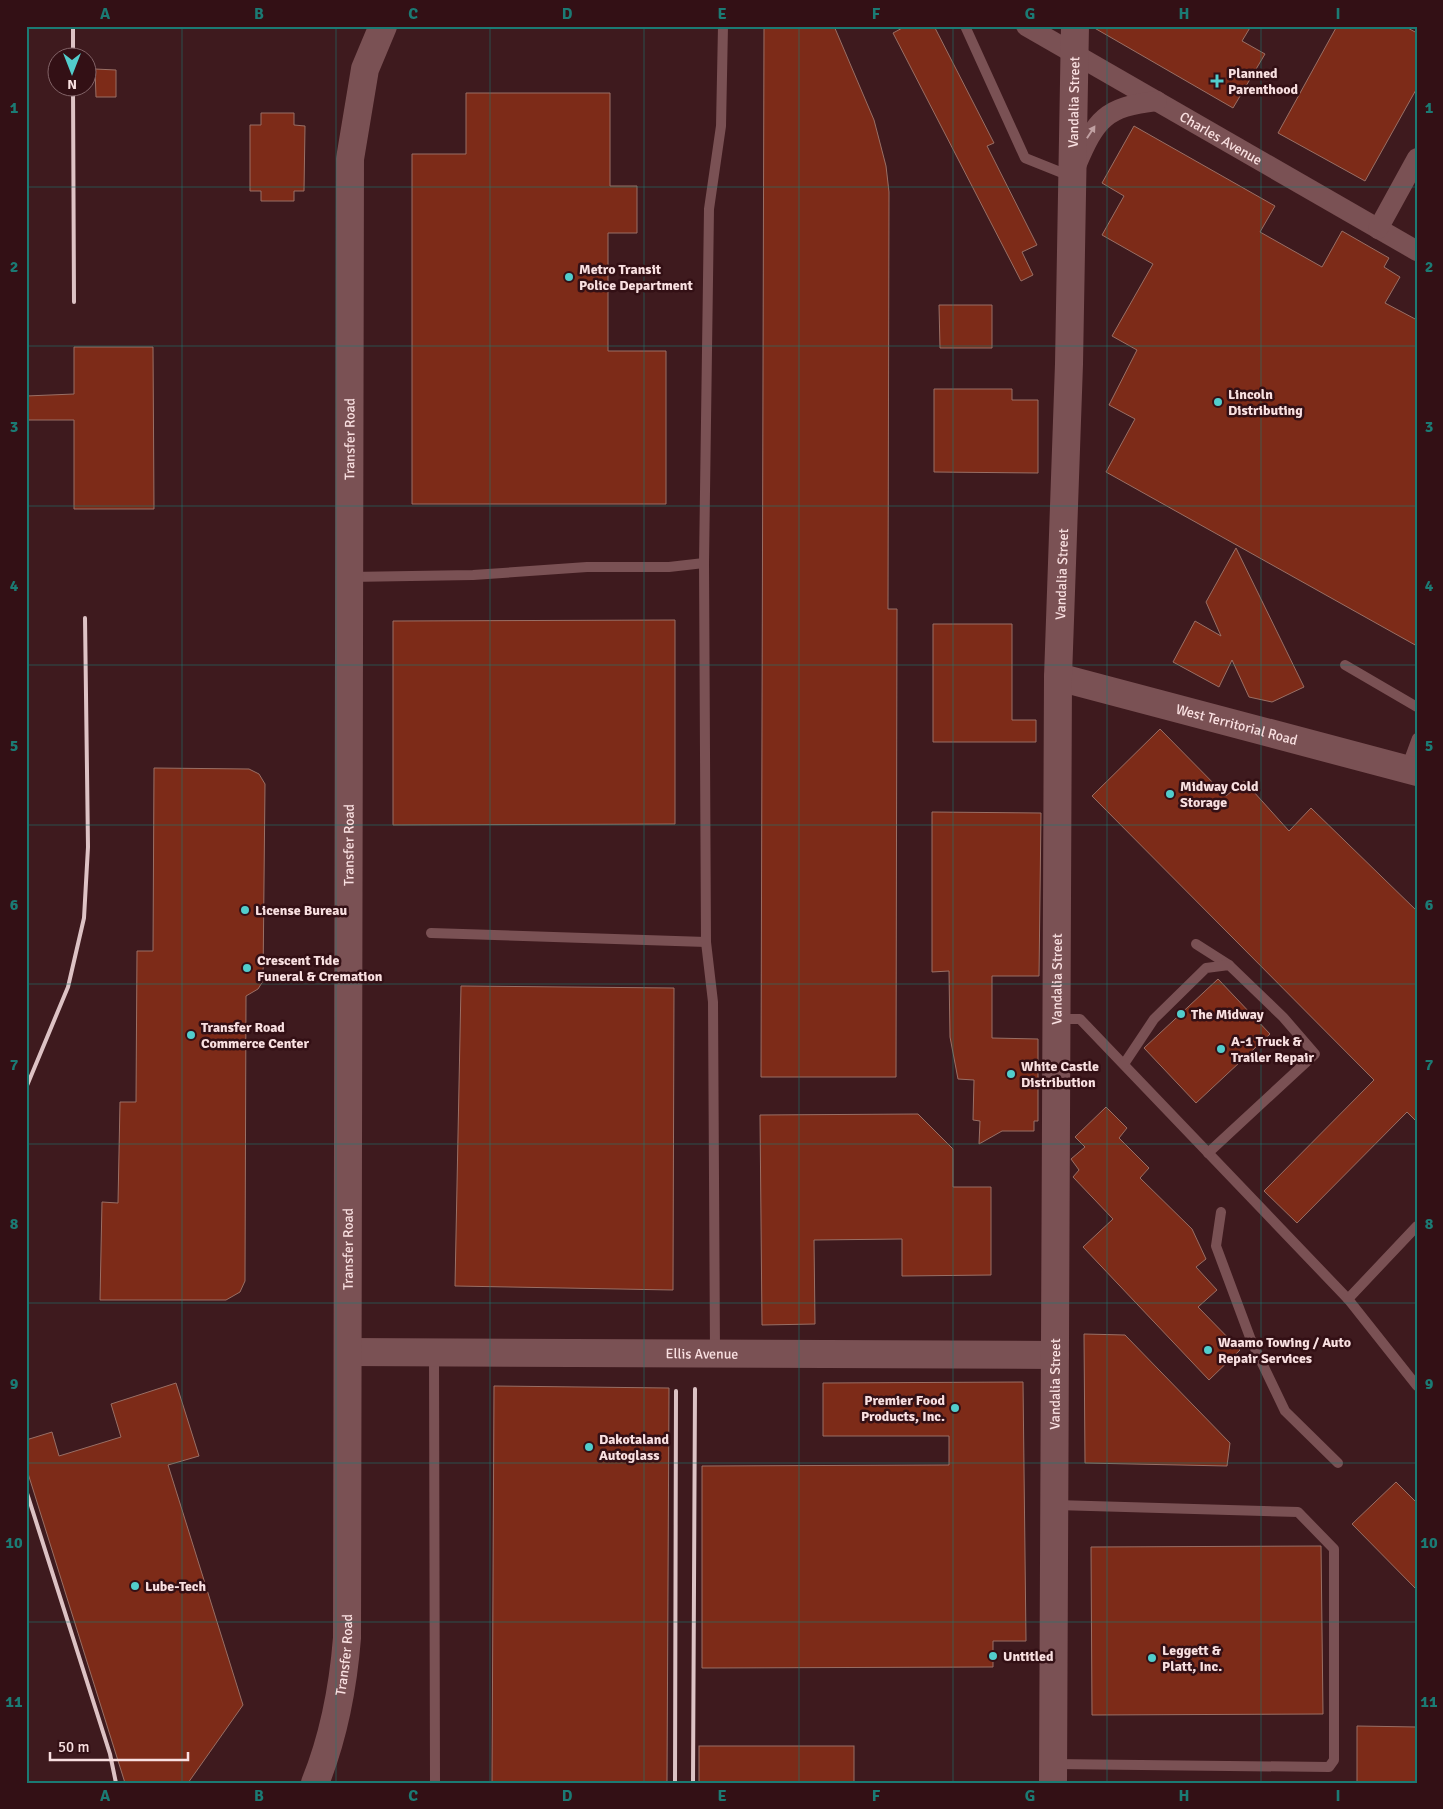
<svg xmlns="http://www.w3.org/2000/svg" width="1443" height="1809" font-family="Signika,sans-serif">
<rect width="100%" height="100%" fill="#3e1a1e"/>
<g fill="#7d2b18" stroke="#996f65">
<path d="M 764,26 L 834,26 L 874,120 L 886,166 L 889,192 L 888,609 L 897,609 L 896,1077 L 761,1077 Z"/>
<path d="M 906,26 L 934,26 L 994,143 L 987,146 L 1037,245 L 1022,252 L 1033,275 L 1021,281 L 893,33 Z"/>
<path d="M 1091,26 L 1251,26 L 1242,41 L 1265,54 L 1233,108 Z"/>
<path d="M 1337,26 L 1404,26 L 1417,33 L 1417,88 L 1365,181 L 1278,133 Z"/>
<path d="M 95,69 L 116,70 L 116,97 L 96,97 Z"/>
<path d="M 466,93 L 610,93 L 610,186 L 637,186 L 637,233 L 608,233 L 608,351 L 666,351 L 666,504 L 412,504 L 412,154 L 466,154 Z"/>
<path d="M 261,113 L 294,113 L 294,125 L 305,126 L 304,191 L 294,191 L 294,201 L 261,201 L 261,191 L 250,191 L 250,125 L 261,125 Z"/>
<path d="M 1134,126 L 1275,206 L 1260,232 L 1283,245 L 1322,267 L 1342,231 L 1389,258 L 1384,267 L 1400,277 L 1385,303 L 1417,320 L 1417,646 L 1106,472 L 1135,419 L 1109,405 L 1137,350 L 1112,336 L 1153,264 L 1102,235 L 1124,196 L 1102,183 Z"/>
<path d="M 939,305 L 992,305 L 992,348 L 940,348 Z"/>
<path d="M 74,347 L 153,347 L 154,509 L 74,509 L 74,420 L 26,420 L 26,396 L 74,394 Z"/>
<path d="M 934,389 L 1012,389 L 1012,400 L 1038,400 L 1038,473 L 934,472 Z"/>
<path d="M 1236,548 L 1304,687 L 1272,702 L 1249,697 L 1232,660 L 1219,687 L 1173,662 L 1195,621 L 1221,636 L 1206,602 Z"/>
<path d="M 675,620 L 675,824 L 393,825 L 393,621 Z"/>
<path d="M 933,624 L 1012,624 L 1012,720 L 1036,720 L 1036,742 L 933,742 Z"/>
<path d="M 1160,729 L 1226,796 L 1244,781 L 1289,831 L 1311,808 L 1417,911 L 1417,1122 L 1407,1112 L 1297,1223 L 1264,1191 L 1374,1080 L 1092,796 Z"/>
<path d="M 154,768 L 249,769 L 259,774 L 265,784 L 263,981 L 258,989 L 246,996 L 245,1281 L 240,1292 L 226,1300 L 100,1300 L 102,1202 L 118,1203 L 120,1102 L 136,1102 L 137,951 L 153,951 Z"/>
<path d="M 932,812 L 1041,813 L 1039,976 L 992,976 L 992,1038 L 1038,1039 L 1038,1121 L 1034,1121 L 1034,1131 L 1002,1131 L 979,1144 L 980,1121 L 973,1120 L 974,1080 L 958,1079 L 950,1037 L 949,971 L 932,972 Z"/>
<path d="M 1218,979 L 1270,1034 L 1196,1103 L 1144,1048 Z"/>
<path d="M 461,986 L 674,988 L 673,1290 L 455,1286 Z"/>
<path d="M 1106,1107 L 1127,1128 L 1119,1138 L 1149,1168 L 1140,1178 L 1192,1229 L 1206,1259 L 1196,1267 L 1217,1290 L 1198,1307 L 1240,1350 L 1209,1380 L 1083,1247 L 1113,1219 L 1073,1177 L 1079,1170 L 1071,1159 L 1085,1147 L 1075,1137 Z"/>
<path d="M 918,1114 L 953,1149 L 953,1187 L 991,1187 L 991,1275 L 902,1276 L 902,1239 L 814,1240 L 815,1324 L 762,1325 L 760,1115 Z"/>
<path d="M 1084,1334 L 1125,1335 L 1230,1443 L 1227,1466 L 1085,1463 Z"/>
<path d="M 1023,1382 L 1026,1641 L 993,1641 L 993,1667 L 702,1668 L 702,1466 L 949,1465 L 949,1436 L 823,1436 L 823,1383 Z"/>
<path d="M 176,1383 L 199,1456 L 168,1465 L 243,1705 L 188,1783 L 125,1783 L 26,1467 L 26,1440 L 52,1432 L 59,1456 L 121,1437 L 111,1404 Z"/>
<path d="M 494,1386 L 669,1388 L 667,1783 L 492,1783 Z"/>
<path d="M 1396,1482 L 1417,1503 L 1417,1590 L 1352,1524 Z"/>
<path d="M 1091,1547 L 1321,1546 L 1323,1714 L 1092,1715 Z"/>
<path d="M 1357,1726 L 1417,1727 L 1417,1783 L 1357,1783 Z"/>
<rect x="699" y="1746" width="155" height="37"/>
</g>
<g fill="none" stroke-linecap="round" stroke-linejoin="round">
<g stroke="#7a5154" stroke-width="10">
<path d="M 965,26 L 1025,158 L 1070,176"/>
<path d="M 349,577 L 473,575 L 587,567 L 669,567 L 704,563"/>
<path d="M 1345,665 L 1417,707"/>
<path d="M 1406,768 L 1417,738"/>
<path d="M 431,933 L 706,942"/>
<path d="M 1196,944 L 1229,965"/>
<path d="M 1057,1019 L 1080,1019 L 1348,1299 L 1417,1386"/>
<path d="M 1124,1064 L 1154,1019 L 1206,968 L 1229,965 L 1283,1017 L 1315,1054 L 1208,1153"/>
<path d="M 1221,1212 L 1216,1246 L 1251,1340 L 1285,1411 L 1338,1463"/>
<path d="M 1348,1299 L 1417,1226"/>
<path d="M 715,1352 L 713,1002 L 706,942 L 704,563 L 709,209 L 721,126 L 723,26"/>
<path d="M 434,1354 L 435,1783"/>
<path d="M 1053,1764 L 1329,1767 L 1334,1760 L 1334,1549 L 1298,1512 L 1056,1505"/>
</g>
<g stroke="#7a5154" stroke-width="20">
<path id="s1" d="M 1026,26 L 1417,251"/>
<path d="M 1076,166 C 1096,119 1105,107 1157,101"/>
<path d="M 1378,229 L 1417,158"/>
</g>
<g stroke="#7a5154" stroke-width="28">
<path id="s2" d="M 1058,677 L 1417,772"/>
<path id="s3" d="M 348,1352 L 1055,1355"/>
<path id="s4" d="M 315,1783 C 334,1736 343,1688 347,1638 L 350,159 L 365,69 L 383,26"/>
<path id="s5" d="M 1053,1783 L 1058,677 L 1069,364 L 1075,26"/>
</g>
<g stroke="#ddc2c4" stroke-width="4">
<path d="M 73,26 L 73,58"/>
<path d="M 73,88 L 74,302"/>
<path d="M 26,1088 L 68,987 L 84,918 L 88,847 L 85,618"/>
<path d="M 26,1490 L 110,1754 L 116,1783"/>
<path d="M 675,1783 L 676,1391"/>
<path d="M 693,1783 L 695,1389"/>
</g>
</g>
<defs><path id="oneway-solid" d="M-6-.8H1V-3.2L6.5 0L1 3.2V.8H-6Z" transform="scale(1.25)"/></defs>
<use fill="#c0a0a2" href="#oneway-solid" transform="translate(1091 132) rotate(-57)"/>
<path fill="none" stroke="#1b7b74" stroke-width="1" stroke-opacity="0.55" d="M 182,26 L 182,1783M 336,26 L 336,1783M 490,26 L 490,1783M 644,26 L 644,1783M 799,26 L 799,1783M 953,26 L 953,1783M 1107,26 L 1107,1783M 1261,26 L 1261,1783M 26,187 L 1417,187M 26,346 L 1417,346M 26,506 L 1417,506M 26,665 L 1417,665M 26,825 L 1417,825M 26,984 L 1417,984M 26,1144 L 1417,1144M 26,1303 L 1417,1303M 26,1463 L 1417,1463M 26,1622 L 1417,1622"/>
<g fill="#52cdcc" stroke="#331015" stroke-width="2">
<path d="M1214.5 73.5h5v5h5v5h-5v5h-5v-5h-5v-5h5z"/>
<circle cx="569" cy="277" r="5"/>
<circle cx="1218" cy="402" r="5"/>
<circle cx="1170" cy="794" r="5"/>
<circle cx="245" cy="910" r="5"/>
<circle cx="247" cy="968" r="5"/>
<circle cx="1181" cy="1014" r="5"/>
<circle cx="191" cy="1035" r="5"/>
<circle cx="1221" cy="1049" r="5"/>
<circle cx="1011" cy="1074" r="5"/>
<circle cx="1208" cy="1350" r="5"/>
<circle cx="955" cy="1408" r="5"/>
<circle cx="589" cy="1447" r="5"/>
<circle cx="135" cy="1586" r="5"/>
<circle cx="993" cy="1656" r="5"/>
<circle cx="1152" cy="1658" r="5"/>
</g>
<g text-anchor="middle" stroke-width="5" stroke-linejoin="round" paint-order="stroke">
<g font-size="14" font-weight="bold" fill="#f9e0e1" stroke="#331015" text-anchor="start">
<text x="1228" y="78">Planned<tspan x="1228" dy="16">Parenthood</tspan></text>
<text x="579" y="274">Metro Transit<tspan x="579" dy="16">Police Department</tspan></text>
<text x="1228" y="399">Lincoln<tspan x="1228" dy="16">Distributing</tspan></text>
<text x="1180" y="791">Midway Cold<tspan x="1180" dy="16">Storage</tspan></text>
<text x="255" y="915">License Bureau</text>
<text x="257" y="965">Crescent Tide<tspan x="257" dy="16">Funeral &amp; Cremation</tspan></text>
<text x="1191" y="1019">The Midway</text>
<text x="201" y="1032">Transfer Road<tspan x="201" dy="16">Commerce Center</tspan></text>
<text x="1231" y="1046">A-1 Truck &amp;<tspan x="1231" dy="16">Trailer Repair</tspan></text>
<text x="1021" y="1071">White Castle<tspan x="1021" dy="16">Distribution</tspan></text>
<text x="1218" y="1347">Waamo Towing / Auto<tspan x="1218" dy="16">Repair Services</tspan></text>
<text x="945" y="1405" text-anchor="end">Premier Food<tspan x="945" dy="16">Products, Inc.</tspan></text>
<text x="599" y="1444">Dakotaland<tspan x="599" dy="16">Autoglass</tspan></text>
<text x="145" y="1591">Lube-Tech</text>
<text x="1162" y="1655">Leggett &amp;<tspan x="1162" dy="16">Platt, Inc.</tspan></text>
<text x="1003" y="1661">Untitled</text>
</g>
<g font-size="14" fill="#f9e0e1" stroke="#331015">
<text dy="5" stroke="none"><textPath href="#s5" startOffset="1681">Vandalia Street</textPath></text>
<text dy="5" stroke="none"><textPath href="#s1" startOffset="225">Charles Avenue</textPath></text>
<text dy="5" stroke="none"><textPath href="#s4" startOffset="1348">Transfer Road</textPath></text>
<text dy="5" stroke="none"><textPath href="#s5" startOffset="1209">Vandalia Street</textPath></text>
<text dy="5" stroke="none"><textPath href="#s2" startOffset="185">West Territorial Road</textPath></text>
<text dy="5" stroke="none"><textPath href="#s4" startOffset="942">Transfer Road</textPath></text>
<text dy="5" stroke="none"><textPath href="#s5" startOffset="804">Vandalia Street</textPath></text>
<text dy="5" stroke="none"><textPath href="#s4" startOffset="538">Transfer Road</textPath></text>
<text dy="5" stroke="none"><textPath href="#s3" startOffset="354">Ellis Avenue</textPath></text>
<text dy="5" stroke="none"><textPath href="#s5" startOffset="399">Vandalia Street</textPath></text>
<text dy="5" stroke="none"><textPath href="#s4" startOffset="132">Transfer Road</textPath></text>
</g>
</g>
<rect width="1443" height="1809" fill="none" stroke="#331015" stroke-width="55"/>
<g transform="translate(72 72) rotate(180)"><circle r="24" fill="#331015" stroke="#826367"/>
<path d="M0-4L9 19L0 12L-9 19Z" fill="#52cdcc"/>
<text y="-8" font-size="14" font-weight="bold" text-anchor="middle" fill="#f9e0e1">N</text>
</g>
<path d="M50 1752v8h138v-8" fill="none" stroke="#f9e0e1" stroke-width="2.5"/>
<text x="58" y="1752" font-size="15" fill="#f9e0e1" stroke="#331015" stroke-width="4" paint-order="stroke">50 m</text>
<rect x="28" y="28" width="1388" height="1754" fill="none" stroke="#1b7b74" stroke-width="2"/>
<g font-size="16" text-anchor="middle" font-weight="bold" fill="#1b7b74">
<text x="105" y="19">A</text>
<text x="259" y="19">B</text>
<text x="413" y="19">C</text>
<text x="567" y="19">D</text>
<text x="722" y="19">E</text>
<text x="876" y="19">F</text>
<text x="1030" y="19">G</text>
<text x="1184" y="19">H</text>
<text x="1338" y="19">I</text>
<text x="14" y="113">1</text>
<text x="1429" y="113">1</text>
<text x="14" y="272">2</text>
<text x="1429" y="272">2</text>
<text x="14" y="432">3</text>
<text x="1429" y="432">3</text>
<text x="14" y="591">4</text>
<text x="1429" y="591">4</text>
<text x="14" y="751">5</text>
<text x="1429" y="751">5</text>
<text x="14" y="910">6</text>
<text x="1429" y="910">6</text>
<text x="14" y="1070">7</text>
<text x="1429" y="1070">7</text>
<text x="14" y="1229">8</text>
<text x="1429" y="1229">8</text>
<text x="14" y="1389">9</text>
<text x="1429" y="1389">9</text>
<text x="14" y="1548">10</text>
<text x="1429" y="1548">10</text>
<text x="14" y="1707">11</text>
<text x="1429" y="1707">11</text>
<text x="105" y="1801">A</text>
<text x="259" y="1801">B</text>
<text x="413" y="1801">C</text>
<text x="567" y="1801">D</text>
<text x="722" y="1801">E</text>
<text x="876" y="1801">F</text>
<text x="1030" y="1801">G</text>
<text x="1184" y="1801">H</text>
<text x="1338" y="1801">I</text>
</g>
</svg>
